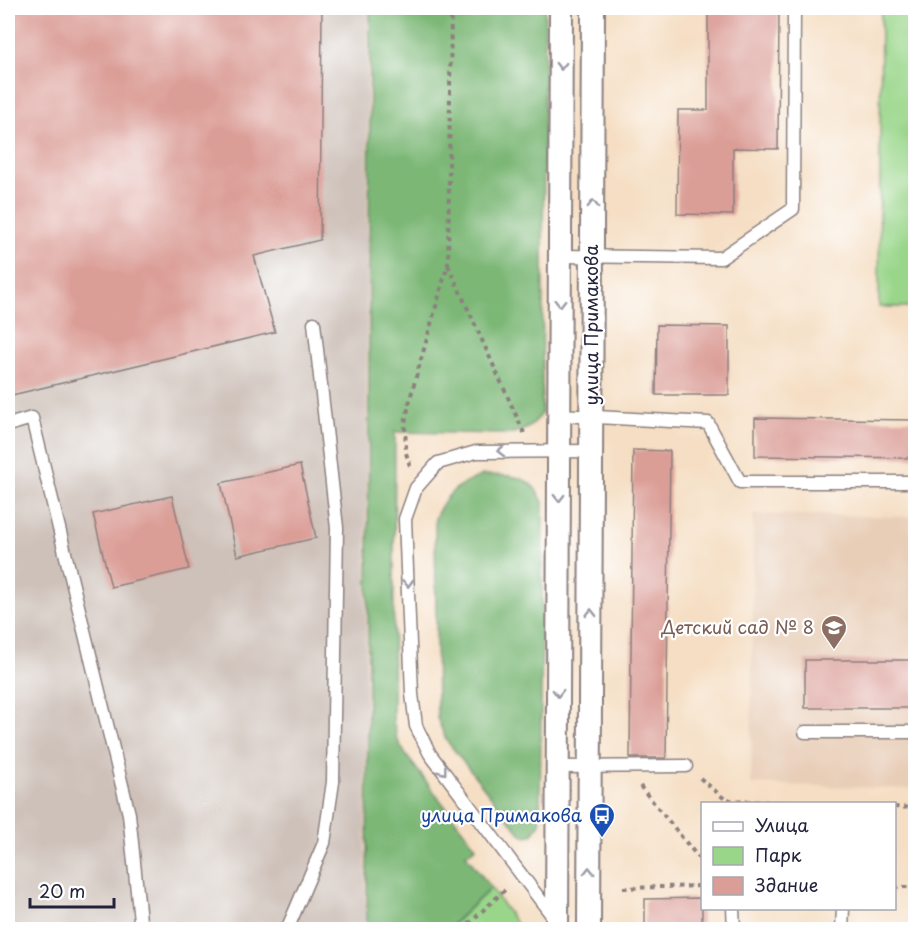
<svg xmlns="http://www.w3.org/2000/svg" width="923" height="937" font-family="'Playpen Sans',sans-serif">
<rect width="100%" height="100%" fill="#fff"/>
<filter id="ink" filterUnits="userSpaceOnUse"><feTurbulence type="fractalNoise" baseFrequency=".0167" numOctaves="2"/><feDisplacementMap in="SourceGraphic" scale="12" xChannelSelector="R" yChannelSelector="G"/><feConvolveMatrix kernelMatrix="1 2 1 2 8 2 1 2 1" color-interpolation-filters="sRGB"/></filter>
<filter id="wash" filterUnits="userSpaceOnUse"><feTurbulence type="fractalNoise" baseFrequency=".008" numOctaves="4" result="noise"/><feDisplacementMap in="SourceGraphic" scale="24" xChannelSelector="R" yChannelSelector="G"/><feGaussianBlur stdDeviation="1.35" result="paint"/><feColorMatrix in="noise" values="0 0 0 0 0 0 0 0 0 0 0 0 0 0 0 0 0 1.4 0 .05"/><feComposite in="paint" operator="in"/></filter>
<g filter="url(#wash)">
<rect width="100%" height="100%" fill="#f5dec3"/>
<path fill="#e8ceb7" d="M 753,514 L 915,517 L 915,789 L 751,784 Z"/>
<path fill="#cec1b9" d="M 8,8 L 368,8 L 365,929 L 8,929 Z"/>
<g fill="#9ad68a" stroke="#5e7c62" stroke-width="1.5">
<path d="M 881,8 L 915,8 L 915,307 L 879,307 Z"/>
<path d="M 491,888 L 520,929 L 447,930 Z"/>
</g>
<g fill="#7bb776" stroke="#4e6c58" stroke-width="1.5">
<path d="M 370,8 L 545,8 L 542,413 C 532,427 527,430 510,434 L 395,432 L 393,720 L 397,739 L 406,755 L 476,847 L 466,855 L 491,888 L 447,929 L 367,929 Z"/>
<path d="M 483,475 C 511,476 530,472 543,502 L 540,824 L 532,835 L 525,836 L 519,832 L 447,741 L 437,718 L 435,518 C 448,491 455,487 483,475 Z"/>
</g>
<g id="blocks">
<g fill="#db9e97">
<path d="M 8,8 L 322,8 L 320,240 L 254,256 L 275,332 L 8,396 Z"/>
<path d="M 708,8 L 779,8 L 778,149 L 733,148 L 733,215 L 677,214 L 678,110 L 708,110 Z"/>
<path d="M 657,325 L 729,326 L 729,395 L 656,395 Z"/>
<path d="M 755,418 L 915,420 L 915,458 L 755,456 Z"/>
<path d="M 633,450 L 670,451 L 666,758 L 630,758 Z"/>
<path d="M 300,465 L 316,538 L 237,556 L 221,483 Z"/>
<path d="M 172,496 L 189,569 L 111,587 L 93,514 Z"/>
<rect x="805" y="660" width="110" height="48"/>
<path d="M 702,898 L 702,930 L 645,930 L 645,899 Z"/>
</g>
</g>
</g>
<g filter="url(#ink)">
<use href="#blocks" fill-opacity="0" stroke="#8c807f" stroke-width="1.5"/>
<g fill="none" stroke-linecap="round" stroke-linejoin="round">
<defs>
<g id="lane">
<path d="M 560,256 L 721,258 L 793,209 L 794,8"/>
<path d="M 559,415 L 708,423 L 740,482 L 916,482"/>
<path d="M 8,425 L 32,418 L 129,814 L 141,930"/>
<path d="M 805,732 L 916,732"/>
<path d="M 558,767 L 686,766"/>
<path d="M 733,908 L 734,930"/>
<path d="M 554,918 L 430,754 L 416,726 L 412,694 L 405,519 L 416,488 L 438,463 L 476,452 L 591,451"/>
<path d="M 285,930 L 289,925 L 324,843 L 333,782 L 337,528 L 314,323"/>
<path d="M 842,930 L 843,908"/>
</g>
<g id="street">
<path d="M 557,930 L 561,8"/>
<path d="M 589,930 L 593,8"/>
</g>
</defs>
<use href="#lane" stroke="#8c807f" stroke-width="15"/>
<use href="#street" stroke="#8c807f" stroke-width="26"/>
<g stroke="#8c807f" stroke-width="4" stroke-dasharray="4.5 4.5" stroke-linecap="butt">
<path d="M 448,265 L 524,433"/>
<path d="M 410,466 L 406,453 L 405,423 L 411,395 L 448,264 L 451,8"/>
<path d="M 700,778 L 726,800 L 808,804"/>
<path d="M 640,786 L 702,862"/>
<path d="M 894,807 L 916,808"/>
<path d="M 894,887 L 916,887"/>
<path d="M 623,888 L 702,886"/>
<path d="M 462,930 L 508,887"/>
</g>
<use href="#lane" stroke="#fff" stroke-width="12"/>
<use href="#street" stroke="#fff" stroke-width="22"/>
</g>
<defs><path id="oneway-chevron" d="M-2-3.5L2.5 0L-2 3.5" fill="none" stroke-width="1.6" stroke-linecap="round" stroke-linejoin="round" transform="scale(1.5)"/></defs>
<g stroke="#9c9ca7">
<use href="#oneway-chevron" transform="translate(561 66) rotate(90)"/>
<use href="#oneway-chevron" transform="translate(593 204) rotate(-90)"/>
<use href="#oneway-chevron" transform="translate(560 303) rotate(90)"/>
<use href="#oneway-chevron" transform="translate(501 451) rotate(179)"/>
<use href="#oneway-chevron" transform="translate(559 498) rotate(90)"/>
<use href="#oneway-chevron" transform="translate(408 583) rotate(88)"/>
<use href="#oneway-chevron" transform="translate(591 613) rotate(-90)"/>
<use href="#oneway-chevron" transform="translate(558 693) rotate(90)"/>
<use href="#oneway-chevron" transform="translate(443 771) rotate(53)"/>
<use href="#oneway-chevron" transform="translate(589 871) rotate(-90)"/>
</g>
</g>
<defs>
<symbol id="school-pin" viewBox="-11 -11 22 30"><path d="M0 17L-7.5 6A9.5 9.5 0 1 1 7.5 6Z" fill="#8d6e63" stroke="#fff"/><path d="M0-5L7-2L0 1L-7-2ZM-4 1L0 2.5L4 1V4Q0 6-4 4Z" fill="#fff"/></symbol>
<symbol id="bus-pin" viewBox="-11 -11 22 30"><path d="M0 17L-7.5 6A9.5 9.5 0 1 1 7.5 6Z" fill="#1a4fb4" stroke="#fff"/><path d="M-5-6H5V4H4V6H2V4H-2V6H-4V4H-5ZM-3.5-4V0h7V-4ZM-3.5 1.2v1.5H-2V1.2ZM2 1.2v1.5H3.5V1.2Z" fill="#fff"/></symbol>
</defs>
<g fill-rule="evenodd">
<use href="#school-pin" x="819" y="613" width="30" height="40"/>
<use href="#bus-pin" x="587" y="801" width="30" height="40"/>
</g>
<g text-anchor="middle" stroke-width="4.5" stroke-linejoin="round" paint-order="stroke">
<g font-size="18" fill="#22223b" stroke="#fff">
<text transform="translate(592 325) rotate(-90)" y="6">улица Примакова</text>
</g>
<g font-size="18" fill="#785e54" stroke="#fff" text-anchor="end">
<text x="814" y="634">Детский сад № 8</text>
</g>
<g font-size="18" fill="#164399" stroke="#fff" text-anchor="end">
<text x="582" y="822">улица Примакова</text>
</g>
</g>
<rect width="923" height="937" fill="none" stroke="#fff" stroke-width="30"/>
<rect x="701" y="802" width="195" height="108" fill="#ffffff" stroke="#a7a7b1" stroke-width="1.5"/>
<rect x="713" y="822" width="30" height="9" fill="#ffffff" stroke="#a7a7b1" stroke-width="1.5"/>
<text x="755" y="832" font-size="18" fill="#22223b">Улица</text>
<rect x="713" y="847" width="30" height="18" fill="#9ad68a" stroke="#a7a7b1" stroke-width="1.5"/>
<text x="755" y="862" font-size="18" fill="#22223b">Парк</text>
<rect x="713" y="877" width="30" height="18" fill="#db9e97" stroke="#a7a7b1" stroke-width="1.5"/>
<text x="755" y="892" font-size="18" fill="#22223b">Здание</text>
<path d="M30 898v9h84v-9" fill="none" stroke="#22223b" stroke-width="3"/>
<text x="39" y="898" font-size="18" fill="#22223b" stroke="#ffffff" stroke-width="4.5" paint-order="stroke">20 m</text>
</svg>
